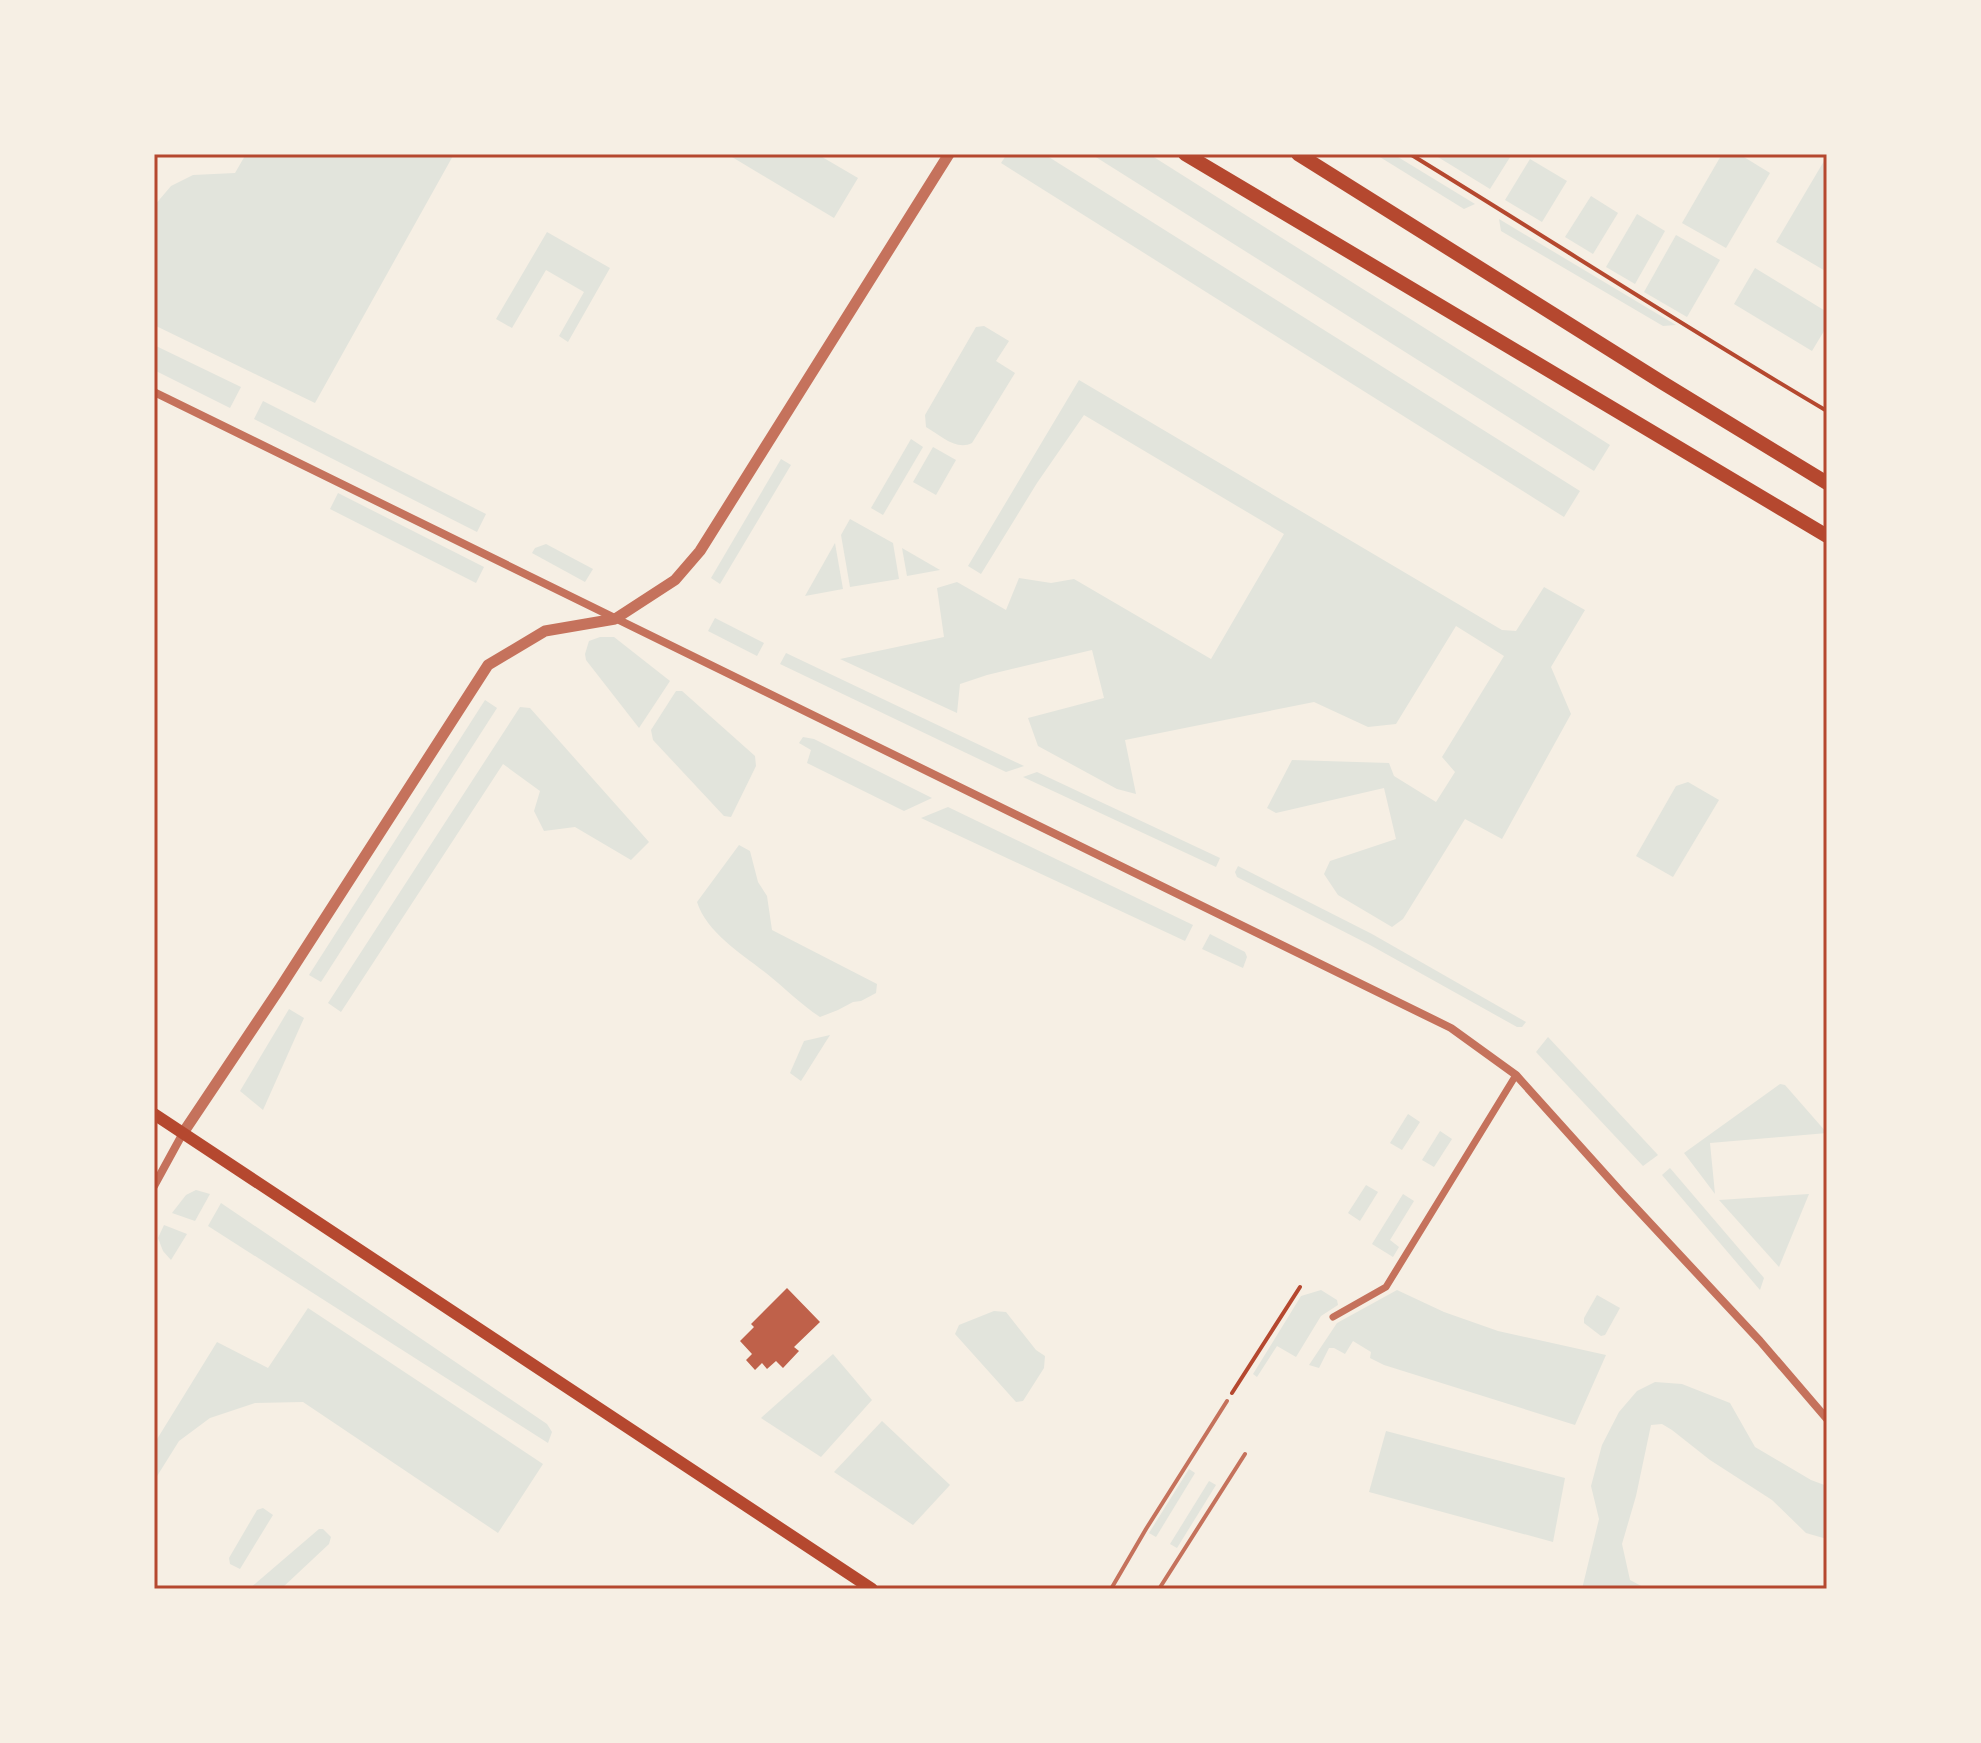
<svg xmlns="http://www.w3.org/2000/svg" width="1981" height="1743" font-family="'Nunito Sans',sans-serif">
<rect width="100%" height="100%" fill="#f6efe4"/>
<g fill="#e2e4dc">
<path d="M 246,154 L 454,154 L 315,403 L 154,325 L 154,206 L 171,186 L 193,175 L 235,173 Z"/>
<path d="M 727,154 L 817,154 L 858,178 L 834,218 Z"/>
<path d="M 1007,154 L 1044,154 L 1580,491 L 1564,517 L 1001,163 Z"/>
<path d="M 1091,154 L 1149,154 L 1610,445 L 1594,471 Z"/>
<path d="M 1375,154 L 1393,154 L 1475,204 L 1464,209 Z"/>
<path d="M 1433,154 L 1512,154 L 1490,189 Z"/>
<path d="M 1722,154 L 1739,154 L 1770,173 L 1726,248 L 1682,223 Z"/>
<path d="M 1827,156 L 1827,272 L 1776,242 Z"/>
<path d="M 1530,159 L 1567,181 L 1542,222 L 1505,200 Z"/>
<path d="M 1591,196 L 1618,213 L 1593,254 L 1565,237 Z"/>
<path d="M 1637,214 L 1665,231 L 1635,284 L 1606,267 Z"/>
<path d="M 1499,219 L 1676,325 L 1663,326 L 1501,231 Z"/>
<path d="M 547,232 L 610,268 L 568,342 L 559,336 L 584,292 L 546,270 L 512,328 L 496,319 Z"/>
<path d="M 1676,235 L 1720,260 L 1687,317 L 1644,292 Z"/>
<path d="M 1755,268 L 1827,312 L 1827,326 L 1812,351 L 1734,304 Z"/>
<path d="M 984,326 L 1009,341 L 996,361 L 1015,373 L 972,443 C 956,451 940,435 926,427 L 925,415 L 976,327 Z"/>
<path d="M 154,345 L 241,387 L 230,408 L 154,370 Z"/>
<path d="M 1079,380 L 1502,630 L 1516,631 L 1544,587 L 1585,610 L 1551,667 L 1571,714 L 1502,839 L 1465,819 L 1403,919 L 1392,927 L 1338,895 L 1324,874 L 1330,861 L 1396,839 L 1384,788 L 1276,813 L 1267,808 L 1292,760 L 1389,763 L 1394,776 L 1436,802 L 1455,772 L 1442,757 L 1504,656 L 1456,626 L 1396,724 L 1368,727 L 1314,702 L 1125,740 L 1136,794 L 1117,789 L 1038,746 L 1028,718 L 1104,698 L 1092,650 L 987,675 L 960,684 L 957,713 L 840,659 L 944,637 L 937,588 L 957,582 L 1006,610 L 1019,578 L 1051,583 L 1074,579 L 1211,659 L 1284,534 L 1084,415 L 1037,483 L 981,574 L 968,566 Z"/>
<path d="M 263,401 L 486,514 L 477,532 L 254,419 Z"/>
<path d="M 911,439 L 923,447 L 883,515 L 871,508 Z"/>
<path d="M 933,447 L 956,460 L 936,495 L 913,482 Z"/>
<path d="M 781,459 L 791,465 L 720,584 L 711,578 Z"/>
<path d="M 338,493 L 484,567 L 476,583 L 330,509 Z"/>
<path d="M 850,519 L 893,543 L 899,579 L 850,587 L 841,535 Z"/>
<path d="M 835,543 L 843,589 L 805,596 Z"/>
<path d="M 546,544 L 593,569 L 585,582 L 532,553 L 535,548 Z"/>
<path d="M 902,548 L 940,570 L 907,576 Z"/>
<path d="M 715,618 L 764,643 L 757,656 L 708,631 Z"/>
<path d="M 600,637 L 614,637 L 670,681 L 639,728 L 586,660 L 585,654 L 589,641 Z"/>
<path d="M 786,653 L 1024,766 L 1006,772 L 780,664 Z"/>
<path d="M 676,691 L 682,691 L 755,756 L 756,766 L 731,817 L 724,816 L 653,740 L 651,730 Z"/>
<path d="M 485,700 L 497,708 L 321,982 L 309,975 Z"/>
<path d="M 520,707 L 530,708 L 649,842 L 631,860 L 575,827 L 544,831 L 534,811 L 540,791 L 503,764 L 341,1012 L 328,1003 Z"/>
<path d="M 803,737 L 814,739 L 932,798 L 904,811 L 807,763 L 811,750 L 799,743 Z"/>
<path d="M 1037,772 L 1220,858 L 1216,867 L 1023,777 Z"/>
<path d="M 1688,782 L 1719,800 L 1673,877 L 1636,856 L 1676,786 Z"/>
<path d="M 948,807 L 1193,925 L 1185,941 L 921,818 Z"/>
<path d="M 739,845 L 750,851 L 758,882 L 767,896 L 772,930 L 877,984 L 876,993 L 861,1001 L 853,1002 L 838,1010 L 820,1017 C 800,1004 784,987 766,973 C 742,954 707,933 697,902 Z"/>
<path d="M 1238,866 L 1372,934 L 1526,1022 L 1522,1027 L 1517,1027 L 1370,945 L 1237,877 L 1235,872 Z"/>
<path d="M 1210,934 L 1245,952 L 1247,957 L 1243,968 L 1202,949 Z"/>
<path d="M 289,1009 L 304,1018 L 263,1110 L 240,1091 Z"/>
<path d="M 830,1035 L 801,1081 L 790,1073 L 804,1041 Z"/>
<path d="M 1548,1037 L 1658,1155 L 1643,1166 L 1536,1052 Z"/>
<path d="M 1780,1084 L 1785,1085 L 1827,1133 L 1710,1143 L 1715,1194 L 1684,1153 Z"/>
<path d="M 1408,1114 L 1420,1122 L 1402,1150 L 1390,1143 Z"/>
<path d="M 1440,1131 L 1452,1139 L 1434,1167 L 1422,1160 Z"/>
<path d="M 1670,1168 L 1764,1278 L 1760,1290 L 1662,1175 Z"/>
<path d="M 1366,1185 L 1378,1192 L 1360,1221 L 1348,1213 Z"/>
<path d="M 196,1190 L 210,1194 L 195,1221 L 172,1213 L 186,1195 Z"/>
<path d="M 1403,1194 L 1414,1201 L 1390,1240 L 1399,1247 L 1393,1257 L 1372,1244 Z"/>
<path d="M 1809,1194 L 1779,1267 L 1719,1200 Z"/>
<path d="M 221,1203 L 547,1424 L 552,1432 L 548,1443 L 208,1226 Z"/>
<path d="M 164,1225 L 187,1234 L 171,1260 L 163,1251 L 158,1238 Z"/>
<path d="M 1321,1290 L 1337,1300 L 1338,1305 L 1321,1316 L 1296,1357 L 1277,1346 L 1257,1377 L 1253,1374 L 1301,1296 Z"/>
<path d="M 1397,1290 L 1444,1312 L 1498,1331 L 1606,1355 L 1575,1425 L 1384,1365 L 1370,1358 L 1371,1352 L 1353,1341 L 1345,1354 L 1334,1348 L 1329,1348 L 1319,1368 L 1309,1365 L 1337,1323 Z"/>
<path d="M 1597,1295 L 1620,1308 L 1605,1335 L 1601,1336 L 1584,1323 L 1584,1318 Z"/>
<path d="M 308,1308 L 543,1464 L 498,1533 L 303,1402 L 255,1403 L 210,1418 L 179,1441 L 154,1481 L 154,1444 L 217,1342 L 268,1368 Z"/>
<path d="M 994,1311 L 1006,1312 L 1036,1350 L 1045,1356 L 1044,1368 L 1023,1401 L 1016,1402 L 955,1334 L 959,1325 Z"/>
<path d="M 833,1354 L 872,1400 L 821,1457 L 761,1418 Z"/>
<path d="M 1655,1382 L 1682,1384 L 1730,1403 L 1755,1447 L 1811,1480 L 1827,1486 L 1827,1539 L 1806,1533 L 1772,1500 L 1710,1460 L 1672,1430 L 1662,1424 L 1651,1425 L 1636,1496 L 1622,1544 L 1630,1580 L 1647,1589 L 1582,1589 L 1599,1519 L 1591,1486 L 1602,1445 L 1619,1412 L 1637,1391 Z"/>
<path d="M 882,1421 L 950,1485 L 913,1525 L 834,1472 Z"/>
<path d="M 1386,1431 L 1565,1478 L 1553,1542 L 1369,1492 Z"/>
<path d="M 1189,1469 L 1195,1473 L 1156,1537 L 1149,1533 Z"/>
<path d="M 1209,1481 L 1216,1485 L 1177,1548 L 1170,1544 Z"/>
<path d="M 263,1508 L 273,1515 L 240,1569 L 230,1564 L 229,1558 L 257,1510 Z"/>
<path d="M 319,1529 L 323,1529 L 331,1537 L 329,1544 L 281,1589 L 249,1589 Z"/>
</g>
<path fill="#bf614a" d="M 787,1288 L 820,1322 L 794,1347 L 799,1351 L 783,1368 L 776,1361 L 767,1369 L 762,1363 L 755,1370 L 746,1360 L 752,1354 L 740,1341 L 754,1327 L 751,1324 Z"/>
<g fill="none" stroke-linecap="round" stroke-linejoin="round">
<g stroke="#b5482f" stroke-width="4">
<path d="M 1410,154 C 1549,239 1686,328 1827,411"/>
<path d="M 1232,1393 L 1300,1287"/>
</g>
<g stroke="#c5725c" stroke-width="4">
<path d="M 1111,1589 L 1146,1529 L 1227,1401"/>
<path d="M 1159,1589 L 1245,1454"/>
</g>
<path stroke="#c5725c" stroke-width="7" d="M 1333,1317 L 1386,1287 L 1516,1075"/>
<g stroke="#c5725c" stroke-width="8">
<path d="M 154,392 L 1451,1028 L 1516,1075 L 1622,1193 L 1760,1341 L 1827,1419"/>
<path d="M 154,1186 L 183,1133"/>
</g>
<path stroke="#c5725c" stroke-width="11" d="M 183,1133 L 280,988 L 488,665 L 545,631 L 615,619 L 675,580 L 700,551 L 949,154"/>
<path stroke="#b5482f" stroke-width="12" d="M 154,1114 L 872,1589"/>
<g stroke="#b5482f" stroke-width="14">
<path d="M 1185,154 L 1827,536"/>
<path d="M 1298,154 L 1663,383 L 1827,483"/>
</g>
</g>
<rect width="1981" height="1743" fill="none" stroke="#f6efe4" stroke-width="312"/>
<rect x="156" y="156" width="1669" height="1431" fill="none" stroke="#b5482f" stroke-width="3"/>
</svg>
